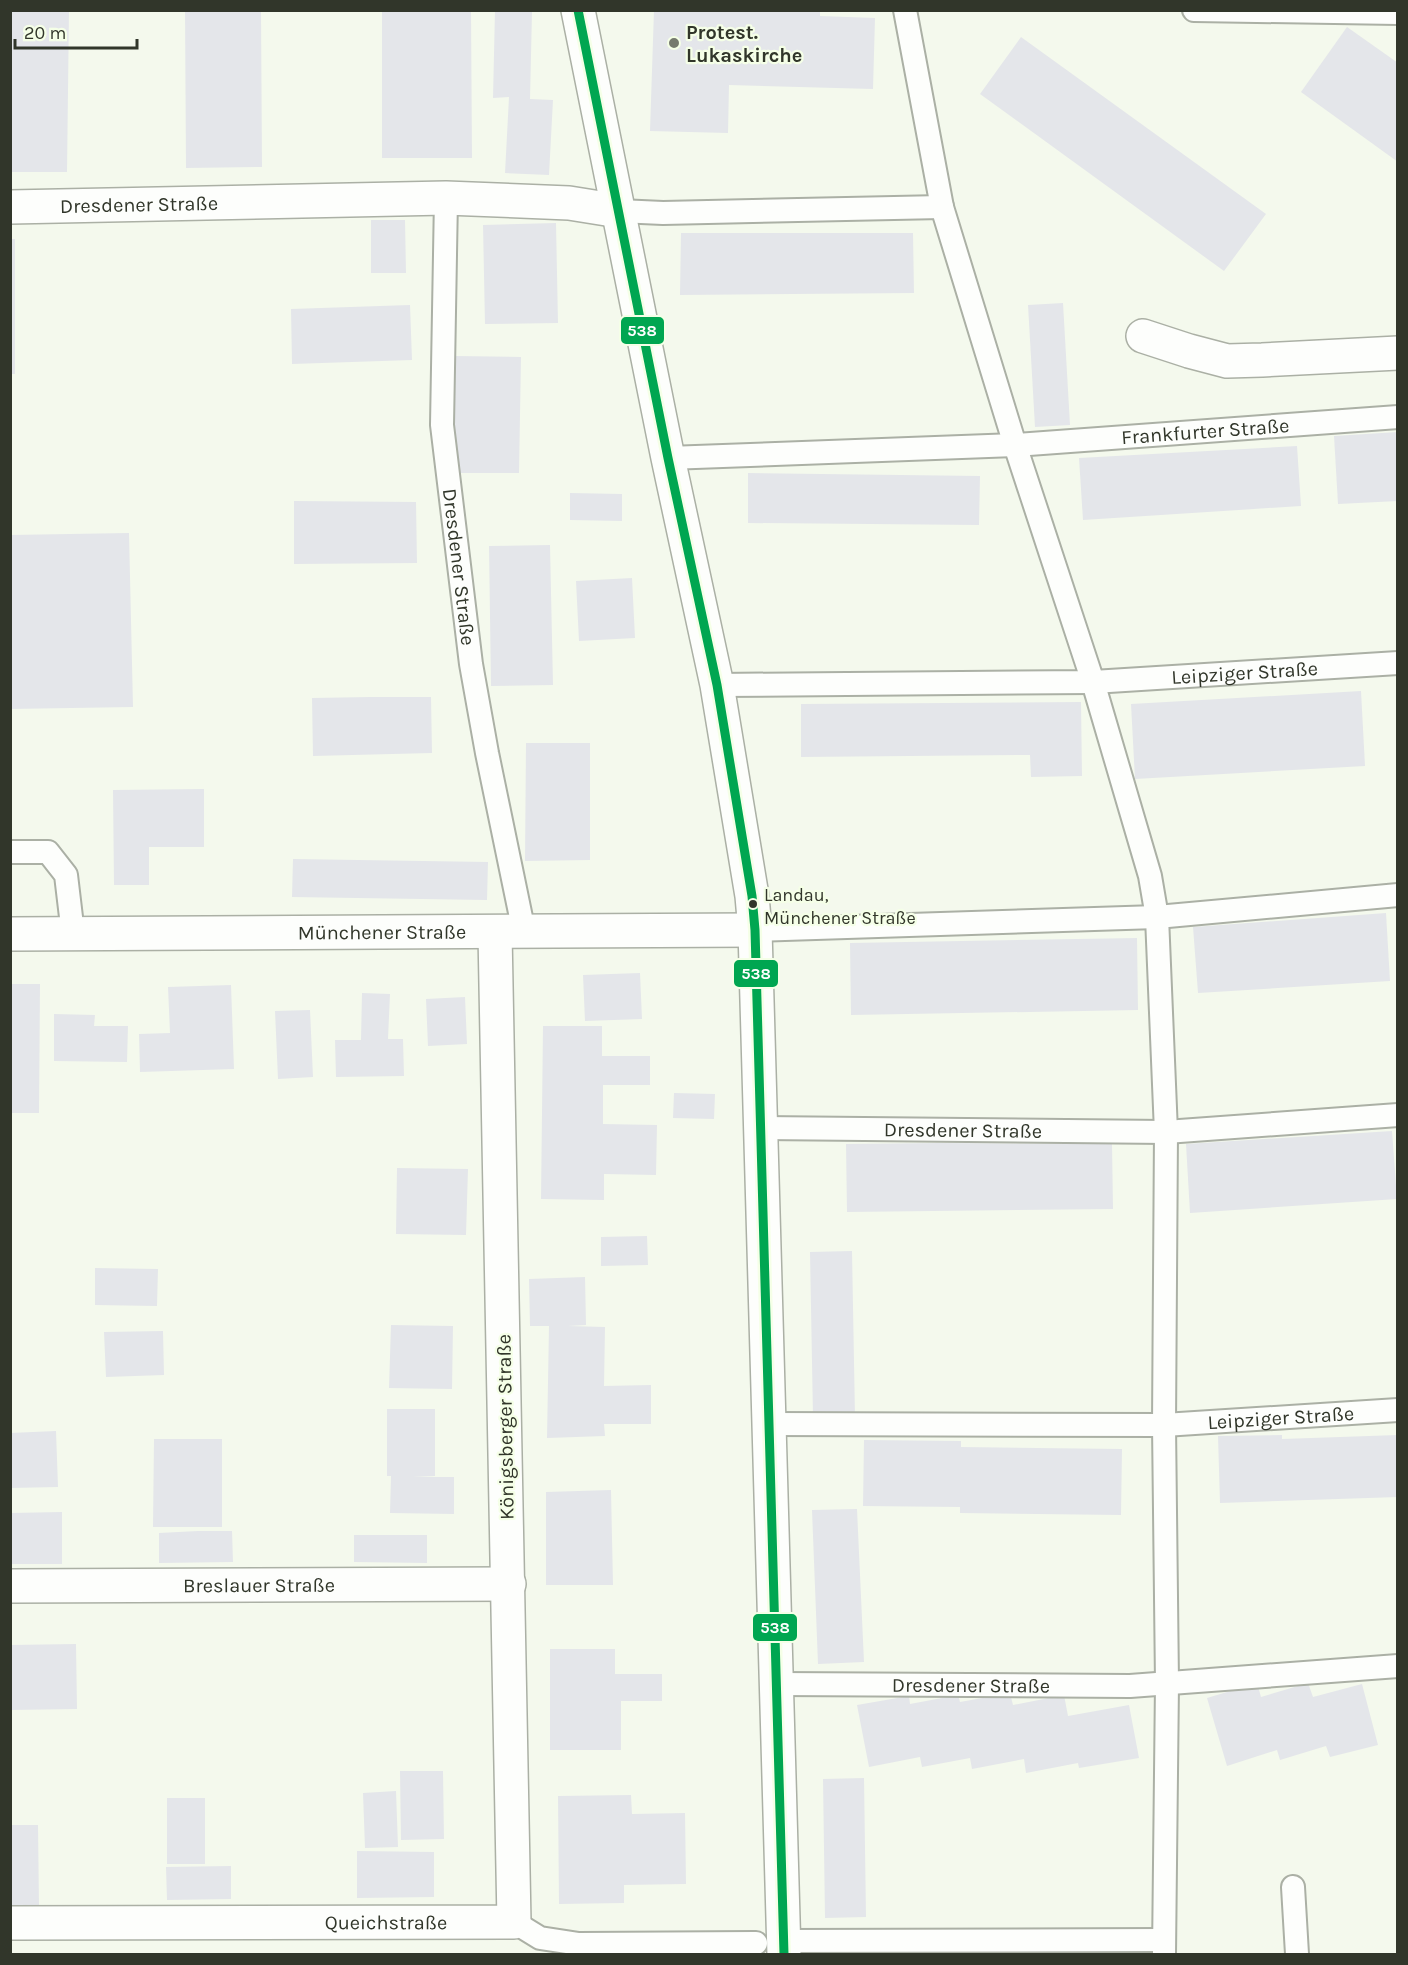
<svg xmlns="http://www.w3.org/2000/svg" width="1408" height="1965" font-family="Karla,sans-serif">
<rect width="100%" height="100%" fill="#f4f9ed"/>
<g fill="#e4e6ea">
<path d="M 10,10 L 69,10 L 67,172 L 10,172 Z"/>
<path d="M 185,10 L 261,10 L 262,167 L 186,168 Z"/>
<path d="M 382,10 L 471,10 L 472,158 L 382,158 Z"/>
<path d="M 495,10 L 532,12 L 530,99 L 553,100 L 549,175 L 505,173 L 509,97 L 493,98 Z"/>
<path d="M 654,10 L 820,10 L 820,16 L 875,18 L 873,89 L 729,85 L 728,133 L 650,131 Z"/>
<path d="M 1347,27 L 1398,63 L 1398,162 L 1301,92 Z"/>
<path d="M 1021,37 L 1266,214 L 1224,271 L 980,94 Z"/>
<path d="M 371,220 L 405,220 L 406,273 L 371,273 Z"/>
<path d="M 556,223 L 558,323 L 485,324 L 483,225 Z"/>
<path d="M 681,233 L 913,233 L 914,293 L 680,295 Z"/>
<rect x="10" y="239" width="5" height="135"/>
<path d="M 1063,303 L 1070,425 L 1035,427 L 1028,305 Z"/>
<path d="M 410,305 L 412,360 L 292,364 L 291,309 Z"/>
<path d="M 455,356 L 521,357 L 519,473 L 455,473 Z"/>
<path d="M 1398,432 L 1398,501 L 1338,504 L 1334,436 Z"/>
<path d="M 1297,446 L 1301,506 L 1083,520 L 1079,458 Z"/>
<path d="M 748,473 L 980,476 L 979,525 L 748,523 Z"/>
<path d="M 570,493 L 622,494 L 622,521 L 570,520 Z"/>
<path d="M 294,501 L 416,502 L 417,563 L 294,564 Z"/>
<path d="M 129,533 L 133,707 L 10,709 L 10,535 Z"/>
<path d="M 550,545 L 553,685 L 491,686 L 489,546 Z"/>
<path d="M 632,578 L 635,638 L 579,641 L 576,581 Z"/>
<path d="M 1361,691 L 1365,766 L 1135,779 L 1131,704 Z"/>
<path d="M 370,697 L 431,697 L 432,753 L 313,756 L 312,698 Z"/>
<path d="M 1081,702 L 1082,776 L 1031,777 L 1030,755 L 801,757 L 801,704 Z"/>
<path d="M 526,743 L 590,743 L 590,860 L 525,861 Z"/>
<path d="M 204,789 L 204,847 L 149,847 L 149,885 L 114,885 L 113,790 Z"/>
<path d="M 293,859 L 488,862 L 487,900 L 292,897 Z"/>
<path d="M 1386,913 L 1390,981 L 1198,993 L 1193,927 Z"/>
<path d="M 1137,938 L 1138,1010 L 851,1015 L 850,943 Z"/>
<path d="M 640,973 L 642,1019 L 585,1021 L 583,975 Z"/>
<path d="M 10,984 L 40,984 L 39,1113 L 10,1113 Z"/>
<path d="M 231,985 L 234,1069 L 140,1072 L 139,1034 L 170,1033 L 168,987 Z"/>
<path d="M 362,993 L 390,994 L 388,1039 L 403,1039 L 404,1076 L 336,1077 L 335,1040 L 361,1040 Z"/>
<path d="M 465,997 L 467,1044 L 428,1046 L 426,999 Z"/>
<path d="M 310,1010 L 313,1077 L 278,1079 L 275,1011 Z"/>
<path d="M 54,1014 L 95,1015 L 94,1026 L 128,1026 L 127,1062 L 54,1061 Z"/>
<path d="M 543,1026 L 602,1026 L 602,1056 L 650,1056 L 650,1085 L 603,1085 L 603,1124 L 657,1125 L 656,1175 L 604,1174 L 604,1200 L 541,1199 Z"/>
<path d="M 674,1093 L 715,1094 L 714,1119 L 673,1118 Z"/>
<path d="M 1392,1131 L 1397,1199 L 1190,1213 L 1186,1144 Z"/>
<path d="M 939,1143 L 1112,1144 L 1113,1209 L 847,1212 L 846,1144 Z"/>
<path d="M 397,1168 L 468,1169 L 466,1235 L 396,1234 Z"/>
<path d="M 647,1236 L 648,1265 L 601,1266 L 601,1237 Z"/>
<path d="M 852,1251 L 855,1417 L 813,1417 L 810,1252 Z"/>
<path d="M 95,1268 L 158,1269 L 157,1306 L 95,1305 Z"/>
<path d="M 585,1277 L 586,1325 L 568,1326 L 605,1327 L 604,1386 L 651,1385 L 651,1424 L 604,1424 L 605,1436 L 547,1438 L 549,1326 L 530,1326 L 529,1279 Z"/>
<path d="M 391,1325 L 453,1326 L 452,1389 L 389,1388 Z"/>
<path d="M 163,1331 L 164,1375 L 106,1377 L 104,1332 Z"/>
<path d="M 387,1409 L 435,1409 L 435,1476 L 413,1477 L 454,1477 L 454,1514 L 390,1513 L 391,1476 L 387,1476 Z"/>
<path d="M 56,1431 L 58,1487 L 10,1488 L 10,1433 Z"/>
<path d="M 1282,1435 L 1282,1439 L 1398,1435 L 1398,1497 L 1220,1503 L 1218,1436 Z"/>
<path d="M 154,1439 L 222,1439 L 222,1527 L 153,1527 Z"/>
<path d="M 864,1440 L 961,1441 L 961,1447 L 1122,1449 L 1121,1515 L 960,1513 L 960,1507 L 863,1506 Z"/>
<path d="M 611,1490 L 613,1585 L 546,1585 L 546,1492 Z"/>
<path d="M 857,1509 L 864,1662 L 818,1664 L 812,1510 Z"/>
<path d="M 62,1512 L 62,1564 L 10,1564 L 10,1513 Z"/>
<path d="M 198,1531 L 232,1531 L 233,1562 L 159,1563 L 159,1533 Z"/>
<path d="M 354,1535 L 427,1535 L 427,1563 L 354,1562 Z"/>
<path d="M 76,1644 L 77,1709 L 10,1710 L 10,1645 Z"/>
<path d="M 550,1649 L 615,1649 L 615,1674 L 662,1674 L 662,1701 L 621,1701 L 621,1750 L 550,1750 Z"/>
<path d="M 1257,1683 L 1261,1697 L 1308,1683 L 1313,1697 L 1362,1684 L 1378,1745 L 1330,1757 L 1326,1746 L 1280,1760 L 1277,1750 L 1227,1766 L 1207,1698 Z"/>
<path d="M 1010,1693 L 1013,1705 L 1064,1695 L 1068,1716 L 1129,1705 L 1139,1758 L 1079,1768 L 1078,1763 L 1026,1773 L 1024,1759 L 972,1769 L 970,1758 L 922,1767 L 920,1757 L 869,1767 L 857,1705 L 909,1696 L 910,1704 L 958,1695 L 960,1702 Z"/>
<path d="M 400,1771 L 443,1771 L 444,1839 L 401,1840 Z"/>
<path d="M 864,1778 L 866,1917 L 825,1918 L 823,1779 Z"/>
<path d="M 396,1791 L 398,1847 L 365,1848 L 363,1793 Z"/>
<path d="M 631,1795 L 632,1814 L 685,1813 L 686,1884 L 624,1885 L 624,1903 L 559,1904 L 558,1796 Z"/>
<rect x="167" y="1798" width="38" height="66"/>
<path d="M 10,1825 L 38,1825 L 39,1906 L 10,1906 Z"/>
<path d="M 357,1851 L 434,1852 L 434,1897 L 357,1898 Z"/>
<path d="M 231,1866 L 231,1899 L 167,1900 L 166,1867 Z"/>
</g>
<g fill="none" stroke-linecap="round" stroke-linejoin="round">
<defs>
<g id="lane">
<path d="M 905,10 L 942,207 L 1015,445 L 1093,682 L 1150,876 L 1157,917 L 1166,1132 L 1164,1425 L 1167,1683 L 1164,1954"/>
<path d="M 1194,10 L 1398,13"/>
<path id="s1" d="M 446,198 L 442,425 L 471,664 L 487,753 L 524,932"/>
<path d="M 619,211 L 663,213 L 942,207"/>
<path id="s2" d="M 668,458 L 1015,445 L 1398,417"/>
<path id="s3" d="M 717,685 L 1093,682 L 1398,663"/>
<path d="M 10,852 L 48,852 L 66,875 L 73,934"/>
<path d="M 755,930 L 1157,917 L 1398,895"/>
<path id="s4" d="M 761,1128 L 1166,1132 L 1398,1115"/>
<path id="s5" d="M 769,1424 L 1164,1425 L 1398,1410"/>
<path id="s6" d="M 776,1684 L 1130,1686 L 1398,1666"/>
<path d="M 1293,1887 L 1297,1954"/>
<path d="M 514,1922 L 540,1938 L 579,1944 L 756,1943"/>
<path d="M 783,1941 L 1164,1940"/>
</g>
<g id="street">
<path d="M 578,10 L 668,458 L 717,685 L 752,896 L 755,930 L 784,1954"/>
<path id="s7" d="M 10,207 L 446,198 L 569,203 L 619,211"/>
<path d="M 1143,336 L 1189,351 L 1227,361 L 1262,360 L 1398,353"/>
<path id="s8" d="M 10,934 L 755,930"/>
<path id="s9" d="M 10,1586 L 509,1584"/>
<path id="s10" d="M 10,1923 L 514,1922 L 495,933"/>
</g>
</defs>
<use href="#lane" stroke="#abb0a5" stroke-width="26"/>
<use href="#street" stroke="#abb0a5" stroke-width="36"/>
<use href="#lane" stroke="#fdfefc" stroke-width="22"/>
<use href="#street" stroke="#fdfefc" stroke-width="33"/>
<defs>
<path id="bus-1" d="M 578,10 L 668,458 L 717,685 L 752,896 L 755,930 L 784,1954"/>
</defs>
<use href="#bus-1" stroke="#f5ffe7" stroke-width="14"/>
<use href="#bus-1" stroke="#00a651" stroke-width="9"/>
</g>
<circle fill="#757a6e" stroke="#f5ffe7" stroke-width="2" cx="674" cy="43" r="6"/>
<circle fill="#31362a" stroke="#f5ffe7" stroke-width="2" cx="753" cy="904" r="5"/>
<g text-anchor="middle" stroke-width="4.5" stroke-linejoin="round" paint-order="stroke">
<g font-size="18" fill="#31362a" stroke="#f5ffe7" text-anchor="start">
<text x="764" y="901">Landau,<tspan x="764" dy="23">Münchener Straße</tspan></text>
</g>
<g font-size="20" font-weight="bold" fill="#31362a" stroke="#f5ffe7" text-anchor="start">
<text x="686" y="39">Protest.<tspan x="686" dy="23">Lukaskirche</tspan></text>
</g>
<g font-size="20" fill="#31362a" stroke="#f5ffe7">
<text dy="7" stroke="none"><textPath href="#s7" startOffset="129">Dresdener Straße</textPath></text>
<text dy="7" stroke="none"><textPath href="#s2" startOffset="538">Frankfurter Straße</textPath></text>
<text dy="7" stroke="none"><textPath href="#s1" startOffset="370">Dresdener Straße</textPath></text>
<text dy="7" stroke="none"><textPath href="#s3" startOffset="528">Leipziger Straße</textPath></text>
<text dy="7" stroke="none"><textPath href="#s8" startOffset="372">Münchener Straße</textPath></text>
<text dy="7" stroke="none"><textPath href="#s4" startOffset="202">Dresdener Straße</textPath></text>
<text dy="7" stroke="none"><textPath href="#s5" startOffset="512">Leipziger Straße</textPath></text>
<text transform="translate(505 1427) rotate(-91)" y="7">Königsberger Straße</text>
<text dy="7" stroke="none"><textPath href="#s9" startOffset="249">Breslauer Straße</textPath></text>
<text dy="7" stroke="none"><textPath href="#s6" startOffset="195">Dresdener Straße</textPath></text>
<text dy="7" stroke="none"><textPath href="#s10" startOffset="376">Queichstraße</textPath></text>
</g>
</g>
<g stroke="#f5ffe7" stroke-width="2">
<rect x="620" y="316" width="45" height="29" rx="6" fill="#00a651"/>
<rect x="733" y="959" width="46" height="29" rx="6" fill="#00a651"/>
<rect x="752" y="1613" width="46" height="29" rx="6" fill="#00a651"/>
</g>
<g font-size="16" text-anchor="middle" font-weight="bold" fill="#fff">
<text x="642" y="336">538</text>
<text x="756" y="979">538</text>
<text x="775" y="1633">538</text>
</g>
<rect width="1408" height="1965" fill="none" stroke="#31362a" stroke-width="24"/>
<path d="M15 39v9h122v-9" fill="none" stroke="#31362a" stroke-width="3"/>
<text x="24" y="39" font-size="18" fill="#31362a" stroke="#f5ffe7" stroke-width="4.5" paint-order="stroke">20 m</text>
</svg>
